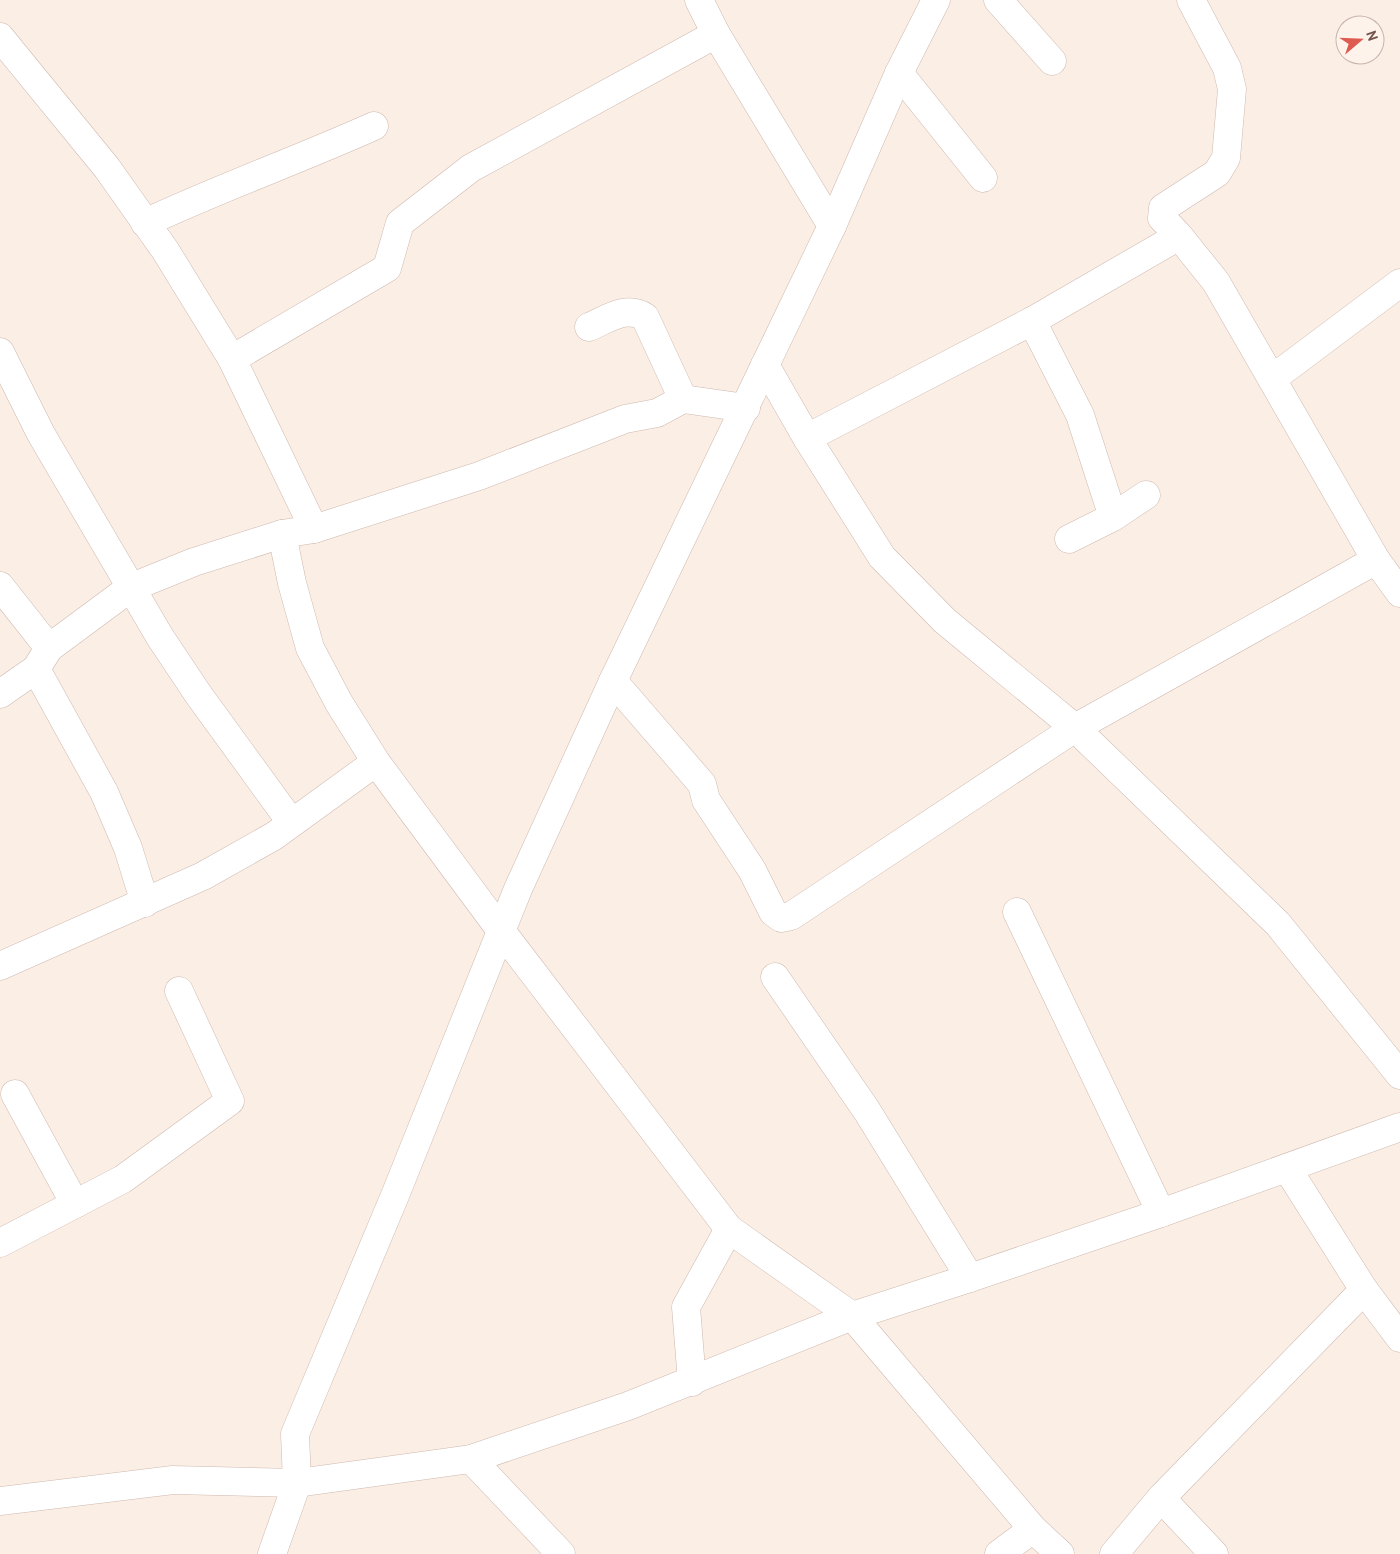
<svg xmlns="http://www.w3.org/2000/svg" width="1400" height="1554" font-family="'PT Sans',sans-serif">
<rect width="100%" height="100%" fill="#fbefe5"/>
<g fill="none" stroke-linecap="round" stroke-linejoin="round">
<defs>
<g id="minor">
<path d="M 699,0 L 716,34 L 832,226"/>
<path d="M 998,0 L 1052,61"/>
<path d="M 1191,0 L 1227,68 L 1232,89 L 1226,158 L 1217,173 L 1163,208 L 1162,218 L 1179,236 L 1216,282 L 1376,560 L 1400,593"/>
<path d="M 0,37 L 107,168 L 165,250 L 232,359 L 314,529"/>
<path d="M 899,73 L 983,178"/>
<path d="M 145,223 C 220,188 298,160 374,126"/>
<path d="M 1032,321 L 1080,415 L 1113,517"/>
<path d="M 589,327 C 608,319 626,305 645,317 L 683,399"/>
<path d="M 0,352 L 41,434 L 160,637 L 198,694 L 291,822"/>
<path d="M 232,359 L 387,268 L 400,223 L 471,168 L 716,34"/>
<path d="M 765,365 L 807,438 L 882,557 L 945,621 L 1075,728 L 1278,924 L 1400,1075"/>
<path d="M 1272,379 L 1400,283"/>
<path d="M 807,438 L 1032,321 L 1179,236"/>
<path d="M 282,534 L 292,583 L 310,648 L 339,703 L 376,762 L 502,932 L 729,1229 L 852,1316 L 1033,1529 L 1060,1554"/>
<path d="M 1069,539 L 1113,517 L 1146,495"/>
<path d="M 0,586 L 49,648"/>
<path d="M 36,669 L 104,792 L 128,848 L 145,903"/>
<path d="M 613,681 L 702,784 L 706,800 L 752,870 L 773,912 L 781,918 L 791,916 L 1075,728 L 1376,560"/>
<path d="M 0,694 L 36,669 L 49,648 L 130,588 L 194,562 L 282,534 L 314,529 L 479,476 L 625,419 L 657,413 L 683,399 L 746,408"/>
<path d="M 1017,912 L 1161,1213"/>
<path d="M 0,966 L 203,876 L 274,836 L 376,762"/>
<path d="M 775,977 L 867,1111 L 970,1278"/>
<path d="M 15,1094 L 75,1204"/>
<path d="M 1287,1168 L 1364,1290 L 1400,1338"/>
<path d="M 0,1243 L 123,1179 L 230,1101 L 179,991"/>
<path d="M 692,1382 L 686,1307 L 729,1229"/>
<path d="M 471,1459 L 561,1554"/>
<path d="M 1161,1498 L 1214,1554"/>
<path d="M 0,1501 L 173,1480 L 297,1483 L 471,1459 L 628,1406 L 852,1316 L 970,1278 L 1161,1213 L 1400,1127"/>
<path d="M 272,1554 L 297,1483 L 295,1434 L 396,1193 L 518,889 L 613,681 L 832,226 L 899,73 L 936,0"/>
<path d="M 999,1554 L 1033,1529"/>
<path d="M 1114,1554 L 1161,1498 L 1364,1290"/>
</g>
</defs>
<use href="#minor" stroke="#ceb8af" stroke-width="29"/>
<use href="#minor" stroke="#fff" stroke-width="28"/>
</g>
<g transform="translate(1360 40) rotate(71)"><circle r="24" fill="#fef3eb" stroke="#c6b3ab"/>
<path d="M0-4L9 19L0 12L-9 19Z" fill="#de5b51"/>
<text y="-8" font-size="14" font-weight="bold" text-anchor="middle" fill="#72534c">N</text>
</g>
</svg>
